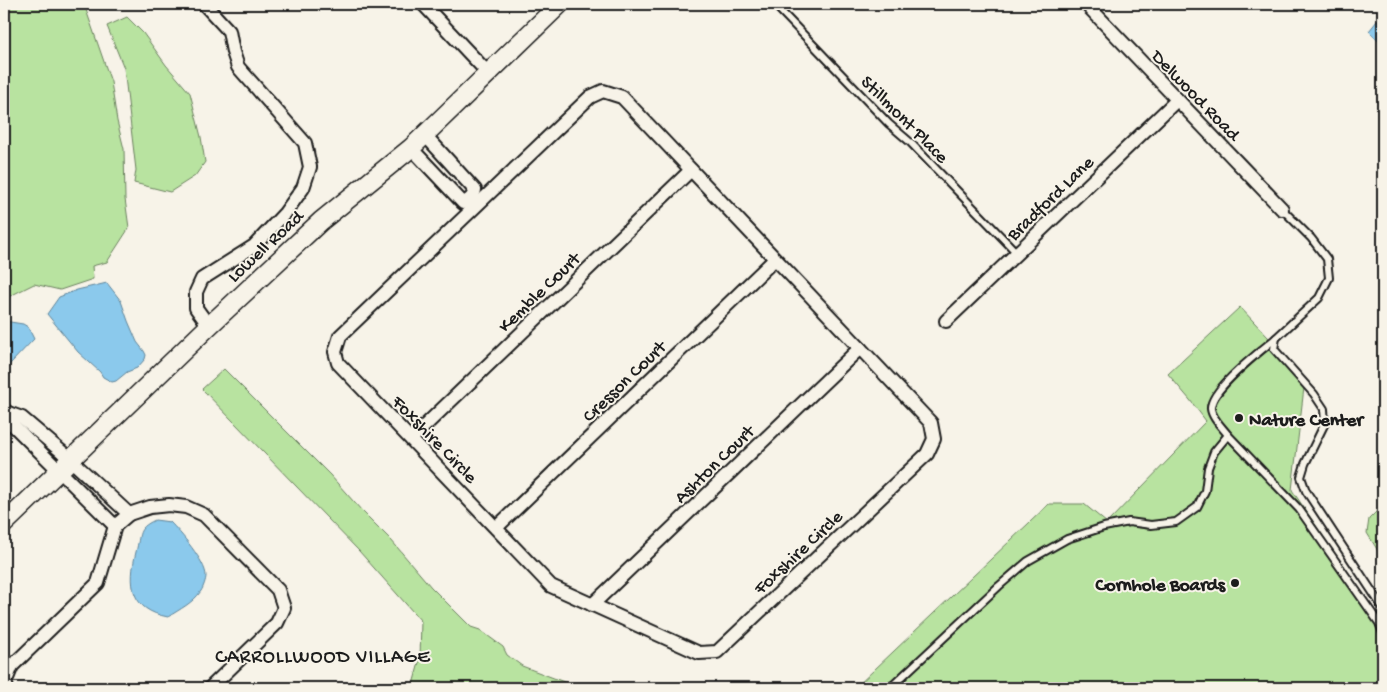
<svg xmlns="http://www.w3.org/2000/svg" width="1387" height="692" font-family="'Gochi Hand',sans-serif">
<rect width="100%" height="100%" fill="#f7f3e8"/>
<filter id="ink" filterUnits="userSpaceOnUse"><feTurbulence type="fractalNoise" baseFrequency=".02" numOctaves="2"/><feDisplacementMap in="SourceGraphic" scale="10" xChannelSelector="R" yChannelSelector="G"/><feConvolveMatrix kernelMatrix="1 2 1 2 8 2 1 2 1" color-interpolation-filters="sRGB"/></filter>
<g filter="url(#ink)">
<g fill="#b8e3a0" stroke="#6a805e">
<path d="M 4,4 L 84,4 L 111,82 L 117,121 L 124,149 L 125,199 L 129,228 L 107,262 L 92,266 L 93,279 L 60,290 L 34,284 L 4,299 Z"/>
<path d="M 127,17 L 143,33 L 166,65 L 190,93 L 201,137 L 205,162 L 195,176 L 170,192 L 134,183 L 136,170 L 124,68 L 107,26 Z"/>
<path d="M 1240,307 L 1281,351 L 1305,379 L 1292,490 L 1383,625 L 1383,688 L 855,688 L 1049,504 L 1084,504 L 1107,523 L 1206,421 L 1190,400 L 1168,374 Z"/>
<path d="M 224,369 L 330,475 L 362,511 L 391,540 L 431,587 L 471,627 L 480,630 L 503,647 L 507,655 L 522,666 L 580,688 L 412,688 L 420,659 L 421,621 L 359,551 L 202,389 Z"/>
<path d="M 1383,505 L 1383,555 L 1380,554 L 1367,533 L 1369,519 Z"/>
</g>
<g fill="#8bc9ec" stroke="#5f8499">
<path d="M 1383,15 L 1383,46 L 1369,31 L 1381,16 Z"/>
<path d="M 107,283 L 121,301 L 128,321 L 137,342 L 144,351 L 146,355 L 145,359 L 137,368 L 127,372 L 116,381 L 112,382 L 103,377 L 100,372 L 78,352 L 47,314 L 59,297 L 77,290 Z"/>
<path d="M 4,321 L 23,324 L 28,327 L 34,339 L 10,364 L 4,373 Z"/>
<path d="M 155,520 L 170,522 C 180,532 206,562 206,576 C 206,580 203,588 201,591 C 193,603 180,609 168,617 C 130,610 128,584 136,552 C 141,534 136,529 155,520 Z"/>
</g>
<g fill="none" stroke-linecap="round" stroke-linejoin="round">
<defs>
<g id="lane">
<path d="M 774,4 L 889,124 L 910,142 L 1017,253"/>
<path d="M 1282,209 L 1311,238 L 1327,259 L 1329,278 L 1319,298 L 1276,338 L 1274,349 L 1314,394 L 1324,409 L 1325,423 L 1305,464 L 1301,477 L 1306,491 L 1383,608"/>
<path d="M 1228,435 C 1222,427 1212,418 1211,409 C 1209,390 1262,350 1276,338"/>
<path d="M 890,688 L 999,586 L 1028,561 L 1067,539 L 1104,527 L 1129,522 L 1151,525 L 1176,522 L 1197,507 L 1205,491 L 1208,468 L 1214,452 L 1228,435 L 1299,509 L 1365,603 L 1379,623 L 1383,633"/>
</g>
<g id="street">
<path d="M 204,4 L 229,31 L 233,52 L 238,67 L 305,143 L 310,167 L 303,188 L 285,213 L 254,246 L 202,279 L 196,292 L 196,308 L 209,326"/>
<path d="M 423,4 L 488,73"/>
<path d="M 1086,4 L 1282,209"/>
<path d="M 603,91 L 622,97 L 931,423 L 934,439 L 927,454 L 717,652 L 699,653 L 551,586 L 338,363 L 335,352 L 340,336 L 590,97 Z"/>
<path d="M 411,148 L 463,203 C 470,200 473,197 475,190 L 425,135"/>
<path d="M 946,321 L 1177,100"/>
<path d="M 4,410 L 8,413 L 13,425 L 115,526"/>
<path d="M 8,413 L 22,418 L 62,452 L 129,514"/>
<path d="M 411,439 L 691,170"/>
<path d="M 496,528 L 775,259"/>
<path d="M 592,605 L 860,348"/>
<path d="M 7,688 L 5,683 L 12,666 L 98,583 L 115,526 L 129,514 L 150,507 L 169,505 L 186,507 L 204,515 L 278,590 L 284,608 L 277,623 L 210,688"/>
</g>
<path id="secondary" d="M 4,524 L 209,326 L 321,221 L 411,148 L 560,4"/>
</defs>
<use href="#lane" stroke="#1c1c1c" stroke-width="10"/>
<use href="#street" stroke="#1c1c1c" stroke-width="16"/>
<use href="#secondary" stroke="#1c1c1c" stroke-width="21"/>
<use href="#lane" stroke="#f7f3e8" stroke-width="6"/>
<use href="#street" stroke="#f7f3e8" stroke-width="12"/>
<use href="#secondary" stroke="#f7f3e8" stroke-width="18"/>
</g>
</g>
<g fill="#1c1c1c" stroke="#f7f3e8" stroke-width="2">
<circle cx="1239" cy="418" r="5"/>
<circle cx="1235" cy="583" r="5"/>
</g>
<g text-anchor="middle" stroke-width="4" stroke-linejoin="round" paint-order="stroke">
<g font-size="19" fill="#1c1c1c" stroke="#f7f3e8">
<text transform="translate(1197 94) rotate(46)" y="7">Delwood Road</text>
<text transform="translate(906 118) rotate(45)" y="7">Stillmont Place</text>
<text transform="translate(1049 197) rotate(-44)" y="7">Bradford Lane</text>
<text transform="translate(264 245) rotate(-43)" y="7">Lowell Road</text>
<text transform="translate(538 291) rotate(-44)" y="7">Kemble Court</text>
<text transform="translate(623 380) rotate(-44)" y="7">Cresson Court</text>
<text transform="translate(436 438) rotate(46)" y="7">Foxshire Circle</text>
<text transform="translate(713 463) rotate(-44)" y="7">Ashton Court</text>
<text transform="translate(797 551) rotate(-43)" y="7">Foxshire Circle</text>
</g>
<g font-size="19" font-weight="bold" fill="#1c1c1c" stroke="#f7f3e8" text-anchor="start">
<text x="1249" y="425">Nature Center</text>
<text x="1225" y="590" text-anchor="end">Cornhole Boards</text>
</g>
<g font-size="20" letter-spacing="1" fill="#1c1c1c" stroke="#f7f3e8">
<text x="323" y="662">CARROLLWOOD VILLAGE</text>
</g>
</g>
<rect width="1387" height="692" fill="none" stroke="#f7f3e8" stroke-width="20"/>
<rect x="10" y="10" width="1367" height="672" fill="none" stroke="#1c1c1c" stroke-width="2" filter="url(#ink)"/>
</svg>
